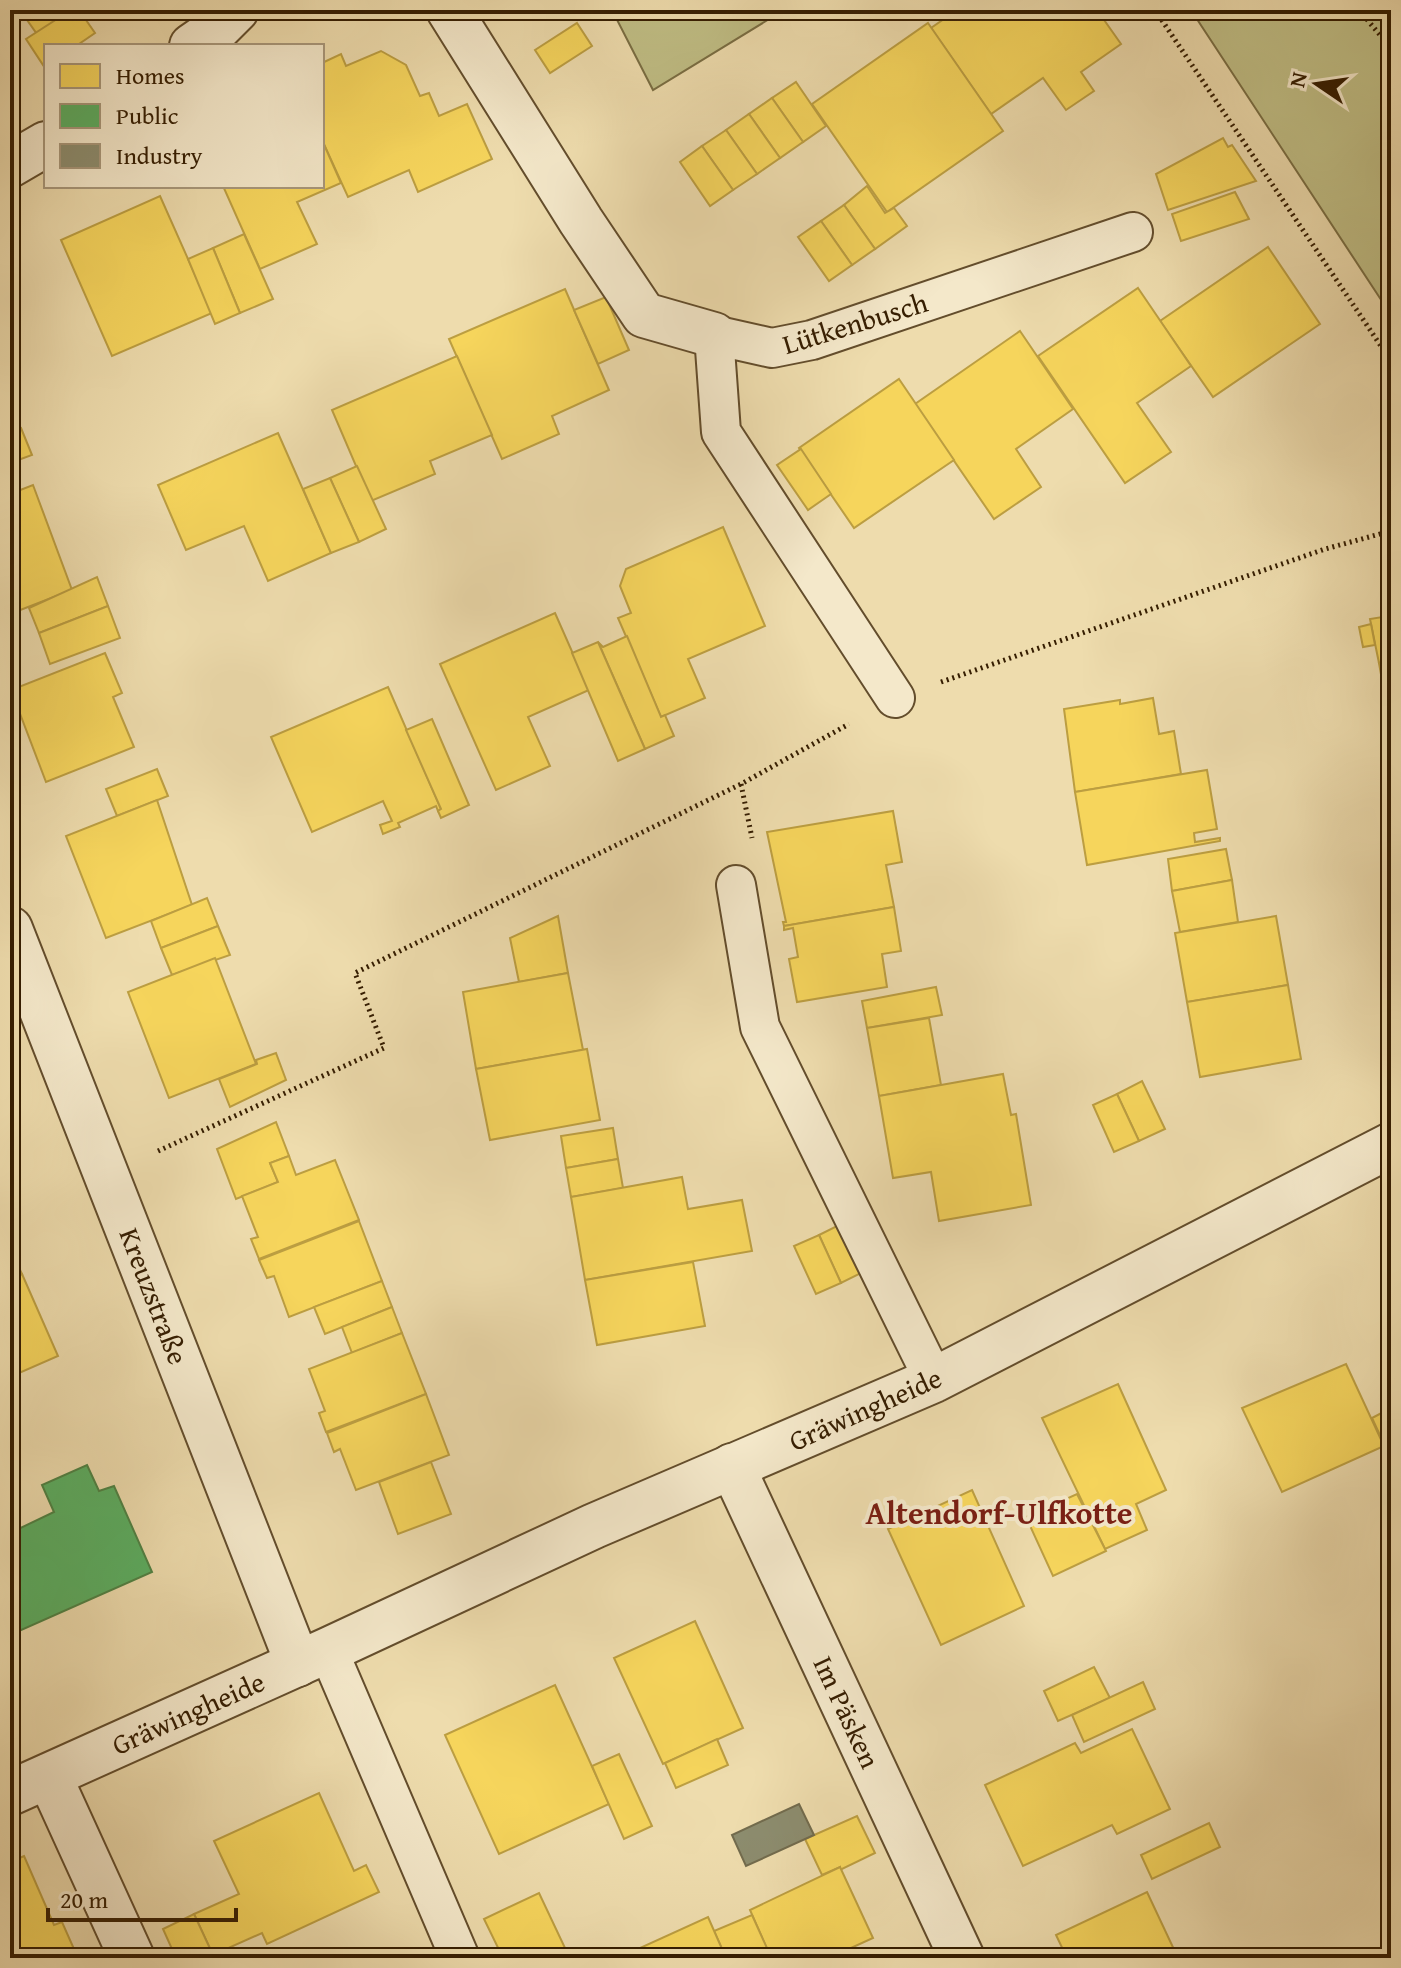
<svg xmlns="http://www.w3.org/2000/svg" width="1401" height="1968" font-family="'Gentium Book Plus',serif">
<rect width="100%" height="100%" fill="#eedcad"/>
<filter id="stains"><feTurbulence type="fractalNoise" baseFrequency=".0025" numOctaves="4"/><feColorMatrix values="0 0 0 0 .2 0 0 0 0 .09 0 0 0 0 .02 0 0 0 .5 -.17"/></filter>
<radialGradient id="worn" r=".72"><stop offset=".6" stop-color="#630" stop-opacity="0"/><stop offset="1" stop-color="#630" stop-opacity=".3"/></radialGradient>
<g fill="#c0be85" stroke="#7a6e43" stroke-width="2">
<path d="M 612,10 L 784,10 L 653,90 Z"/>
<path d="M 1191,10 L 1391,10 L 1391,315 Z"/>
</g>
<g fill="#f6d55c" stroke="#bc9e41" stroke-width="2">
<path d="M 20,10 L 71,10 L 37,34 Z"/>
<path d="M 71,10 L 79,10 L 95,33 L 76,46 L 46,46 L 45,68 L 26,39 Z"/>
<path d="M 957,10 L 1097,10 L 1121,44 L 1081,72 L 1094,91 L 1066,110 L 1043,78 L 991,114 L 931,28 Z"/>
<path d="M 577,23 L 592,46 L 550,73 L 535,50 Z"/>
<path d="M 928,23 L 1003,131 L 887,212 L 812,104 Z"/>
<path d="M 381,51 L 406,65 L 420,96 L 429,93 L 439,116 L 467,104 L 492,159 L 418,192 L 409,170 L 348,197 L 322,140 L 322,63 L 341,54 L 346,66 Z"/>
<path d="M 796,82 L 826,126 L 803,142 L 772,98 Z"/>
<path d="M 772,98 L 803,142 L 780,158 L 749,114 Z"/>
<path d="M 749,114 L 780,158 L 757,174 L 726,130 Z"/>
<path d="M 726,130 L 757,174 L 733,190 L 702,146 Z"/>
<path d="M 1223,138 L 1228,147 L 1232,145 L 1256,181 L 1168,210 L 1156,174 Z"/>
<path d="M 322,140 L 341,183 L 297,202 L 317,244 L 260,269 L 223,186 L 322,186 Z"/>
<path d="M 702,146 L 733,190 L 710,206 L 680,162 Z"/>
<path d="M 867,186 L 885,213 L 894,208 L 907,226 L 875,249 L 844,205 Z"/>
<path d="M 1235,192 L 1249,219 L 1181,241 L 1172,214 Z"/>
<path d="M 160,196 L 212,313 L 112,356 L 61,240 Z"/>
<path d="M 844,205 L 875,249 L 852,265 L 821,221 Z"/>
<path d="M 821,221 L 852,265 L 829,281 L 798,237 Z"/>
<path d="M 244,234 L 273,299 L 240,313 L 213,248 Z"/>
<path d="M 1268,247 L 1320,324 L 1213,397 L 1160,321 Z"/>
<path d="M 213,248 L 240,313 L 215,324 L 188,259 Z"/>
<path d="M 1138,288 L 1191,366 L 1137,403 L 1171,452 L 1125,483 L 1038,356 Z"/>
<path d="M 565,289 L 609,390 L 552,416 L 559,434 L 502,459 L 449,339 Z"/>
<path d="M 606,297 L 629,350 L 598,364 L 574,310 Z"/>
<path d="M 1020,331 L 1073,409 L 1016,449 L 1041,487 L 994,519 L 915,404 Z"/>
<path d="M 457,356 L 492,435 L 430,461 L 435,474 L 371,501 L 332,410 Z"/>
<path d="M 899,379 L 954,460 L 854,528 L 799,448 Z"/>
<path d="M 21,428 L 32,455 L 10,463 L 10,432 Z"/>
<path d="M 278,433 L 331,553 L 268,581 L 244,526 L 186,550 L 158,485 Z"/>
<path d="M 801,449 L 831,494 L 808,510 L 777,465 Z"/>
<path d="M 357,466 L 386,529 L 359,542 L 330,478 Z"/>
<path d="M 330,478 L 359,542 L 331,553 L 303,489 Z"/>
<path d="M 33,485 L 72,590 L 10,614 L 10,494 Z"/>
<path d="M 723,527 L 765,626 L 688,659 L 705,698 L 661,717 L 618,618 L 631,613 L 620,586 L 626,569 Z"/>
<path d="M 97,577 L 108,606 L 39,633 L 29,608 Z"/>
<path d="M 1391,591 L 1391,661 L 1379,663 L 1370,619 L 1389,616 L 1385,592 Z"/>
<path d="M 108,606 L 120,638 L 50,664 L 39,633 Z"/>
<path d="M 555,613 L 589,690 L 528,717 L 550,766 L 496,790 L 440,664 Z"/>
<path d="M 1371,624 L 1375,645 L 1363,647 L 1359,627 Z"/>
<path d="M 627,636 L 661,717 L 665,715 L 674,736 L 645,749 L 598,642 L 603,647 Z"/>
<path d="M 598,642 L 645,749 L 618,761 L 572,653 Z"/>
<path d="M 105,653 L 122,693 L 113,697 L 134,747 L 46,782 L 11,690 Z"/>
<path d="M 1391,661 L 1391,731 L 1379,663 Z"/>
<path d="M 388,687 L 441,809 L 438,811 L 436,806 L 398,823 L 400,827 L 383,834 L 380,825 L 392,821 L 383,801 L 312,832 L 271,737 Z"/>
<path d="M 1153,698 L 1159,734 L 1174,731 L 1181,774 L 1075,792 L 1064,709 L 1120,700 L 1120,704 Z"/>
<path d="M 432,719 L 469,805 L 441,818 L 438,811 L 441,809 L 406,730 Z"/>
<path d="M 157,769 L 168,796 L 117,816 L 106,789 Z"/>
<path d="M 1207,770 L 1217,829 L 1194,833 L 1195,842 L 1220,838 L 1220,841 L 1087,865 L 1075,792 Z"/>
<path d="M 157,800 L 192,905 L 106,938 L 66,836 Z"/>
<path d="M 893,811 L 902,862 L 886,865 L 894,907 L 784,926 L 783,922 L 786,922 L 767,832 Z"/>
<path d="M 1226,849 L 1232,880 L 1172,891 L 1168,859 Z"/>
<path d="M 1232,880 L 1238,922 L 1180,932 L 1172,891 Z"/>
<path d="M 207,898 L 218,926 L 161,948 L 151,921 Z"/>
<path d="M 894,907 L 901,951 L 882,954 L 887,987 L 797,1002 L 789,959 L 798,957 L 793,928 L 784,930 L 784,926 Z"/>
<path d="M 558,916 L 568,973 L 519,982 L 510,938 Z"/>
<path d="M 1276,916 L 1288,985 L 1187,1002 L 1175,933 Z"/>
<path d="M 218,926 L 230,955 L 172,975 L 161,948 Z"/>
<path d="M 215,958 L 256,1064 L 169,1098 L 128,992 Z"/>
<path d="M 568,973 L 583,1050 L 476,1069 L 463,992 Z"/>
<path d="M 1288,985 L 1301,1059 L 1200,1077 L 1187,1002 Z"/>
<path d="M 936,987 L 942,1015 L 867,1028 L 862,1001 Z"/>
<path d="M 929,1018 L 941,1085 L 879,1096 L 867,1028 Z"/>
<path d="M 587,1049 L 600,1120 L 490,1140 L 476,1069 Z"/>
<path d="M 276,1053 L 286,1080 L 230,1107 L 219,1079 L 257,1064 L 256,1060 Z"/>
<path d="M 1003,1074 L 1011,1115 L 1016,1114 L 1031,1205 L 939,1221 L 931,1172 L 893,1178 L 879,1096 Z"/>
<path d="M 1142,1081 L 1165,1129 L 1139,1141 L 1117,1094 Z"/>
<path d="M 1117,1094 L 1139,1141 L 1114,1152 L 1093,1105 Z"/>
<path d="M 276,1122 L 289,1156 L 270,1163 L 278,1182 L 236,1199 L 217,1149 Z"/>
<path d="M 613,1128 L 618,1159 L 566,1168 L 561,1136 Z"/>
<path d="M 289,1156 L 296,1175 L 335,1160 L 359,1220 L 259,1259 L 251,1239 L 258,1237 L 242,1196 L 278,1182 L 270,1163 Z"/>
<path d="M 618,1159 L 623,1188 L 571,1197 L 566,1168 Z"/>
<path d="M 682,1177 L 688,1209 L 742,1200 L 752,1251 L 585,1280 L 571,1197 Z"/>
<path d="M 359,1221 L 382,1281 L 289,1317 L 274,1276 L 267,1278 L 259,1260 Z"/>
<path d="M 845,1222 L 867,1270 L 841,1283 L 819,1235 Z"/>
<path d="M 819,1235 L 841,1283 L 816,1294 L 794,1246 Z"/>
<path d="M 10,1249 L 22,1274 L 10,1280 Z"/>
<path d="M 693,1262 L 705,1326 L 597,1345 L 585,1280 Z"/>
<path d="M 22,1274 L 58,1356 L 10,1377 L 10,1280 Z"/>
<path d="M 382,1281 L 392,1307 L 325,1334 L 314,1307 Z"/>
<path d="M 392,1307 L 402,1333 L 352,1353 L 342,1327 Z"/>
<path d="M 402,1333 L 426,1394 L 326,1432 L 319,1413 L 325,1411 L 309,1369 Z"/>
<path d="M 1346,1364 L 1384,1446 L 1282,1492 L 1242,1408 Z"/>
<path d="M 1118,1384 L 1166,1490 L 1136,1504 L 1147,1530 L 1105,1549 L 1042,1418 Z"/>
<path d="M 426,1394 L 449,1455 L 356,1490 L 340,1449 L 334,1452 L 327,1433 Z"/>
<path d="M 1391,1408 L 1391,1459 L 1372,1418 Z"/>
<path d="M 431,1462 L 451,1514 L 398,1534 L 379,1482 Z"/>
<path d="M 972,1490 L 1024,1606 L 941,1645 L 888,1529 Z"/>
<path d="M 1077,1494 L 1106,1551 L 1053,1576 L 1026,1517 Z"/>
<path d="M 695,1621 L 743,1728 L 663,1764 L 614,1658 Z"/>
<path d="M 1094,1667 L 1110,1698 L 1058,1721 L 1044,1691 Z"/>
<path d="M 1143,1682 L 1155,1709 L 1084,1742 L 1072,1715 Z"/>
<path d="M 555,1685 L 609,1804 L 499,1854 L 445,1735 Z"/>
<path d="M 1132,1729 L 1170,1809 L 1117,1834 L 1112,1825 L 1023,1866 L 985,1785 L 1075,1743 L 1081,1753 Z"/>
<path d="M 717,1739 L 728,1765 L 676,1788 L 665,1763 Z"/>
<path d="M 619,1754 L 652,1826 L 624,1839 L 592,1766 Z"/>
<path d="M 319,1793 L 354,1871 L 366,1865 L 379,1892 L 267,1944 L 262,1933 L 213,1955 L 194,1914 L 239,1894 L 214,1841 Z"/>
<path d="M 857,1816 L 875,1853 L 840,1870 L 840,1867 L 822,1875 L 805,1839 Z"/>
<path d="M 1209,1823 L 1220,1847 L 1152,1879 L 1141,1855 Z"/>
<path d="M 24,1856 L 54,1925 L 62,1922 L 74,1949 L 53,1958 L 10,1958 L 10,1862 Z"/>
<path d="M 840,1867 L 873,1938 L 829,1958 L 771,1958 L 750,1910 Z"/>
<path d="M 1147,1892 L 1178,1958 L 1067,1958 L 1056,1935 Z"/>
<path d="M 539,1893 L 565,1948 L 544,1958 L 503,1958 L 484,1919 Z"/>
<path d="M 194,1914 L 213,1955 L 214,1958 L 176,1958 L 163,1929 Z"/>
<path d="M 752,1915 L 771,1957 L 726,1958 L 714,1931 Z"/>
<path d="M 708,1917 L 726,1958 L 631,1958 L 629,1953 Z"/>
</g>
<path fill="#5aae61" stroke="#4f8244" stroke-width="2" d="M 87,1465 L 99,1491 L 114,1486 L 152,1572 L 10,1635 L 10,1533 L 54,1512 L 42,1485 Z"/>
<path fill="#8c8c6e" stroke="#726b4d" stroke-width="2" d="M 799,1804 L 814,1835 L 746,1866 L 732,1835 Z"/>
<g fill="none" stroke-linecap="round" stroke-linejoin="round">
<defs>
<g id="lane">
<path d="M 895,698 L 721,432 L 714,335 L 772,348 L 812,340 L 1133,232"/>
<path d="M 736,885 L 760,1027 L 934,1380"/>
<path d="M 328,1650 L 460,1958"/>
</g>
<g id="street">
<path d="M 449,10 L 581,221 L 644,315 L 714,335"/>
<path d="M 192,46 L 218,28 L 236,10"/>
<path d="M 10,165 L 46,144"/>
<path d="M 10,929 L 298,1664"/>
<path d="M 732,1466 L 962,1958"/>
<path d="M 49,1776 L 132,1958"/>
<path d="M 10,1793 L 328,1650 L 594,1526 L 934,1380 L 1391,1145"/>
</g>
</defs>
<use href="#lane" stroke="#634d2c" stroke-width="42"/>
<use href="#street" stroke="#634d2c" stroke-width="48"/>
<g stroke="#351d01" stroke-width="5" stroke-dasharray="2 4" stroke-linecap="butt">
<path d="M 1155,10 L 1391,361"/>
<path d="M 1359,10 L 1391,48"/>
<path d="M 941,682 L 1325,549 L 1391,531"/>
<path d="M 741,784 L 752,838"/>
<path d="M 158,1151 L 384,1048 L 355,973 L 741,784 L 849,724"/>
</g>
<use href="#lane" stroke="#f4e8ca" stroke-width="38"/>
<use href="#street" stroke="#f4e8ca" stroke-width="44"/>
</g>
<g text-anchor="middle" stroke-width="8" stroke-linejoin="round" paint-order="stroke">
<g font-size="28" fill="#351d01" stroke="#f4e8ca">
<text transform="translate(855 323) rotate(-17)" y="10">Lütkenbusch</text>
<text transform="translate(154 1296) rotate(69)" y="10">Kreuzstraße</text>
<text transform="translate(865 1409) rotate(-24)" y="10">Gräwingheide</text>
<text transform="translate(847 1712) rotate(65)" y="10">Im Päsken</text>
<text transform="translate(188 1713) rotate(-24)" y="10">Gräwingheide</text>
</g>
<g font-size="32" font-weight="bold" fill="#7a1f14" stroke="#f4e8ca">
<text x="999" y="1524">Altendorf-Ulfkotte</text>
</g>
</g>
<rect width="1401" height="1968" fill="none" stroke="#eedcad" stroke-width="40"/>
<rect x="12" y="12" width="1377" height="1944" fill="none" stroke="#351d01" stroke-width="4"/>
<rect x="20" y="20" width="1361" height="1928" fill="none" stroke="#351d01" stroke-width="2"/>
<rect x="44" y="44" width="280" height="144" fill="#f4e8ca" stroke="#a8977a" stroke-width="2"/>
<rect x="60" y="64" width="40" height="24" fill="#f6d55c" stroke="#a8977a" stroke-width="2"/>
<text x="116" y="84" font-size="24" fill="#351d01">Homes</text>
<rect x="60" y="104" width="40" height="24" fill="#5aae61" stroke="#a8977a" stroke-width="2"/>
<text x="116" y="124" font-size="24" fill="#351d01">Public</text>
<rect x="60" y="144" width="40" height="24" fill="#8c8c6e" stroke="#a8977a" stroke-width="2"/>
<text x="116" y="164" font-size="24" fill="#351d01">Industry</text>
<g transform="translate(1317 84) rotate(283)" stroke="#f4e8ca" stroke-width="6" paint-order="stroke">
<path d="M0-6L14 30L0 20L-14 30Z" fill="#351d01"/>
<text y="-12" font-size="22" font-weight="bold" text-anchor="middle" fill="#351d01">N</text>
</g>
<path d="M48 1908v12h188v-12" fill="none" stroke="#351d01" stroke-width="4"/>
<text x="60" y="1908" font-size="24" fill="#351d01" stroke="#f4e8ca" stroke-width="6" paint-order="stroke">20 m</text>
<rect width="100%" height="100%" filter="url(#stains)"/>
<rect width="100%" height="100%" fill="url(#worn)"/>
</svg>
